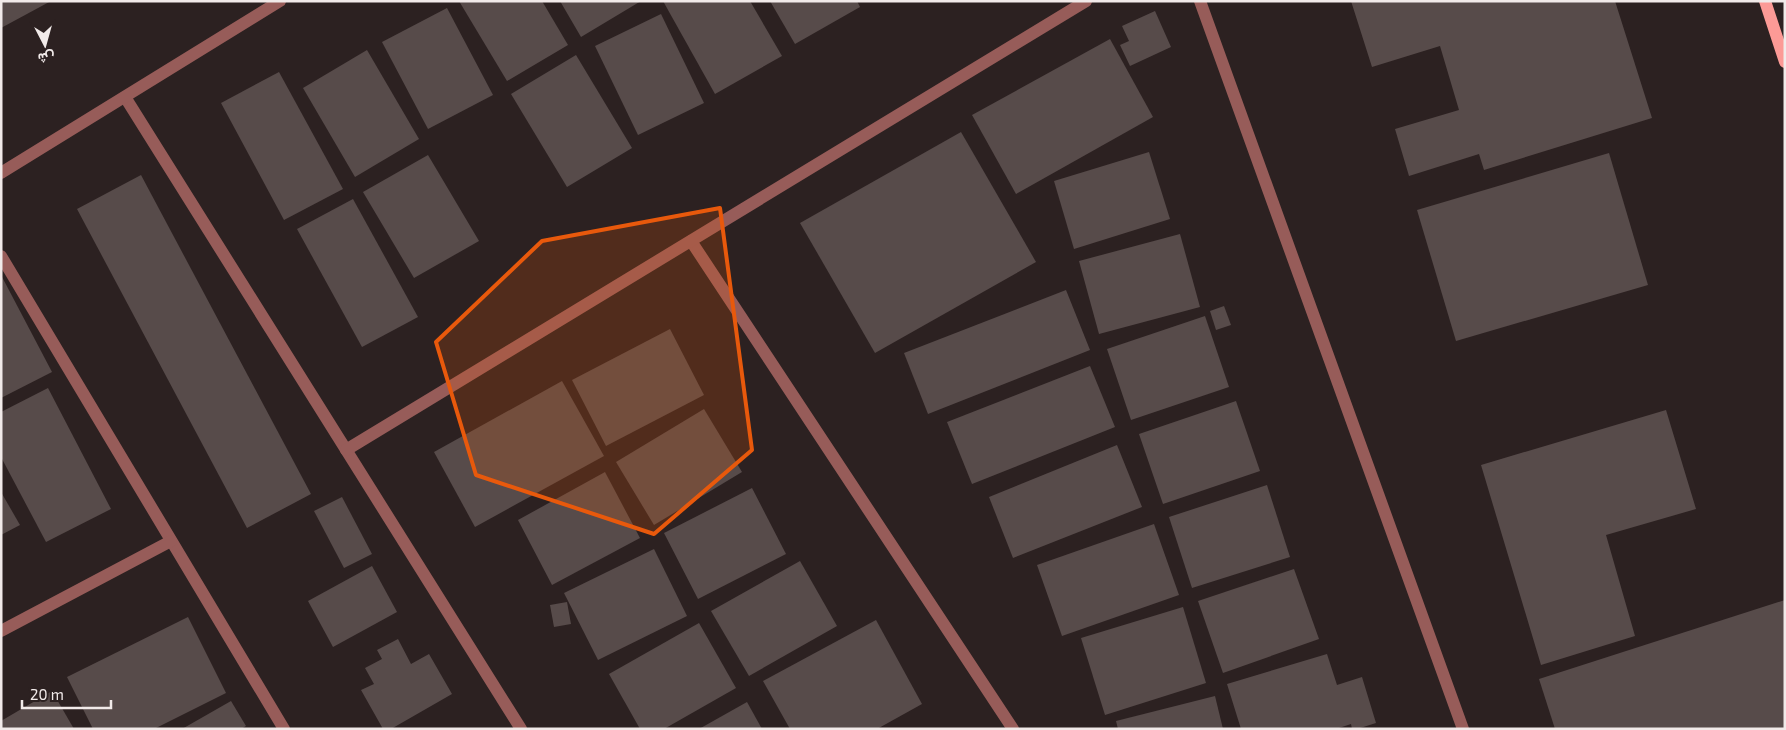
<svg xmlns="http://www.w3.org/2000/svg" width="1786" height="730" font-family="'Exo 2',Vazirmatn,sans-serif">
<rect width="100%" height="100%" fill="#2c2121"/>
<g fill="#574b4a">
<path d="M 1,1 L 51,1 L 1,28 Z"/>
<path d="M 459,1 L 542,1 L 568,45 L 507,81 Z"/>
<path d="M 560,1 L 641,1 L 581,37 Z"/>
<path d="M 663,1 L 750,1 L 782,56 L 715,94 Z"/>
<path d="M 770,1 L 857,1 L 860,7 L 795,44 Z"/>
<path d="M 1351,1 L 1615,1 L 1652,118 L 1484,170 L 1479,154 L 1409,176 L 1395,129 L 1459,110 L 1440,46 L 1372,67 Z"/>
<path d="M 447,8 L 493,95 L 428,129 L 382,42 Z"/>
<path d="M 1155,11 L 1171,47 L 1130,66 L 1120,45 L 1129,41 L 1122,26 Z"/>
<path d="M 661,14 L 704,103 L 638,135 L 595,46 Z"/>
<path d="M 1110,39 L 1153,117 L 1016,194 L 972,115 Z"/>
<path d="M 367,50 L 419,139 L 355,177 L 303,88 Z"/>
<path d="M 576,55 L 632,148 L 567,187 L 511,94 Z"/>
<path d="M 279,72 L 343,189 L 284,220 L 221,103 Z"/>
<path d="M 961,132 L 1036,262 L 875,353 L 800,223 Z"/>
<path d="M 1149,152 L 1170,219 L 1074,249 L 1054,181 Z"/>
<path d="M 1609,153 L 1648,285 L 1456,341 L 1417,210 Z"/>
<path d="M 428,155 L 479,241 L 414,278 L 363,192 Z"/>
<path d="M 141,175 L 311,494 L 247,528 L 77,209 Z"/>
<path d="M 353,199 L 418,317 L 362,347 L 297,229 Z"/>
<path d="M 1180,234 L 1200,307 L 1099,334 L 1079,261 Z"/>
<path d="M 1,275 L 52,372 L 1,398 Z"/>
<path d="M 1066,290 L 1090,350 L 928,414 L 904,353 Z"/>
<path d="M 1224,306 L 1231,325 L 1216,330 L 1210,311 Z"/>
<path d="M 1205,316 L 1229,387 L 1131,420 L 1107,349 Z"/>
<path d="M 670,329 L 704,395 L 606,446 L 572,380 Z"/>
<path d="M 1090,366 L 1115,427 L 972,484 L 947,422 Z"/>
<path d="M 562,381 L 604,456 L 475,527 L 434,452 Z"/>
<path d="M 48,388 L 111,509 L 46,542 L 1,457 L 1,412 Z"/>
<path d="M 1236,401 L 1260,471 L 1163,504 L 1139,434 Z"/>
<path d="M 704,409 L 742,472 L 654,525 L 616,462 Z"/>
<path d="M 1666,410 L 1696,509 L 1606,535 L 1635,636 L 1541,665 L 1481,465 Z"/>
<path d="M 1117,445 L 1142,507 L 1013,558 L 989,497 Z"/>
<path d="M 605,472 L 640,538 L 552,585 L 518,520 Z"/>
<path d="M 1267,485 L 1290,557 L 1192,588 L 1169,517 Z"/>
<path d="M 752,488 L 786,554 L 698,599 L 664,533 Z"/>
<path d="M 1,492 L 20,525 L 1,535 Z"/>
<path d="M 342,497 L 372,554 L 344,568 L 314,511 Z"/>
<path d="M 1154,524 L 1179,595 L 1062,636 L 1037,565 Z"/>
<path d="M 654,549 L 687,616 L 598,660 L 564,593 Z"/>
<path d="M 800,561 L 837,626 L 749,676 L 711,611 Z"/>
<path d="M 372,566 L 397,612 L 333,647 L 308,601 Z"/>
<path d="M 1294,569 L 1319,639 L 1223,673 L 1198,601 Z"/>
<path d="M 1785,600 L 1785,729 L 1555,729 L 1539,679 Z"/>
<path d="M 567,602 L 571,624 L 554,627 L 550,605 Z"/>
<path d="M 1183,607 L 1206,683 L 1105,715 L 1081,638 Z"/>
<path d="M 188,617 L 226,693 L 154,729 L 93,729 L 67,677 Z"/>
<path d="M 876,620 L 922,704 L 877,729 L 790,729 L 763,681 Z"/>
<path d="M 699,623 L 736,688 L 664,729 L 640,729 L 609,674 Z"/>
<path d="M 398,639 L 411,664 L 429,654 L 452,694 L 391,729 L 383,729 L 361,690 L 374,684 L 365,668 L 382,659 L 377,650 Z"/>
<path d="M 1327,654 L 1337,685 L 1362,677 L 1376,723 L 1357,729 L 1352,729 L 1351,724 L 1336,729 L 1241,729 L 1227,684 Z"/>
<path d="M 52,691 L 74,729 L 1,729 L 1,721 Z"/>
<path d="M 1215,696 L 1223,729 L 1118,729 L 1116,721 Z"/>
<path d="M 231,701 L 246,726 L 241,729 L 182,729 Z"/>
<path d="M 747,702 L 762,729 L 699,729 Z"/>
</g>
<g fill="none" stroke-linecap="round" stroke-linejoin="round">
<g stroke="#975c59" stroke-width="12">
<path d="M 1200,1 L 1463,729"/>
<path d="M 125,97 L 521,729"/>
<path d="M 1,173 L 280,1"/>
<path d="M 691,241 L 1013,729"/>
<path d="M 1,256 L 284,729"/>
<path d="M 346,450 L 1086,1"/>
<path d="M 1,631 L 171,541"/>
</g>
<path stroke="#fc9a96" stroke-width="12" d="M 1765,1 L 1785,62"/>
</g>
<path fill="#e8590c" fill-opacity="0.2" stroke="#e8590c" stroke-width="4" stroke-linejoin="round" d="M 720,208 L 752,450 L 654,534 L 476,475 L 436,342 L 542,241 Z"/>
<rect width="1786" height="730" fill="none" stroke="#f1eae9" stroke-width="5"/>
<g transform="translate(45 45) rotate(174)" stroke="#2c2121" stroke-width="4" paint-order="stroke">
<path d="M0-4L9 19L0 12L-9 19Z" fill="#f1eae9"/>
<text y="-8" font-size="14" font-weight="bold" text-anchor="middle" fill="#f1eae9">ش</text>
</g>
<path d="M22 700v8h89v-8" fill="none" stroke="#f1eae9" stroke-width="2.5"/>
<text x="30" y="700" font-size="15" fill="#f1eae9" stroke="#2c2121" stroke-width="4" paint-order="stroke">20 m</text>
</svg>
